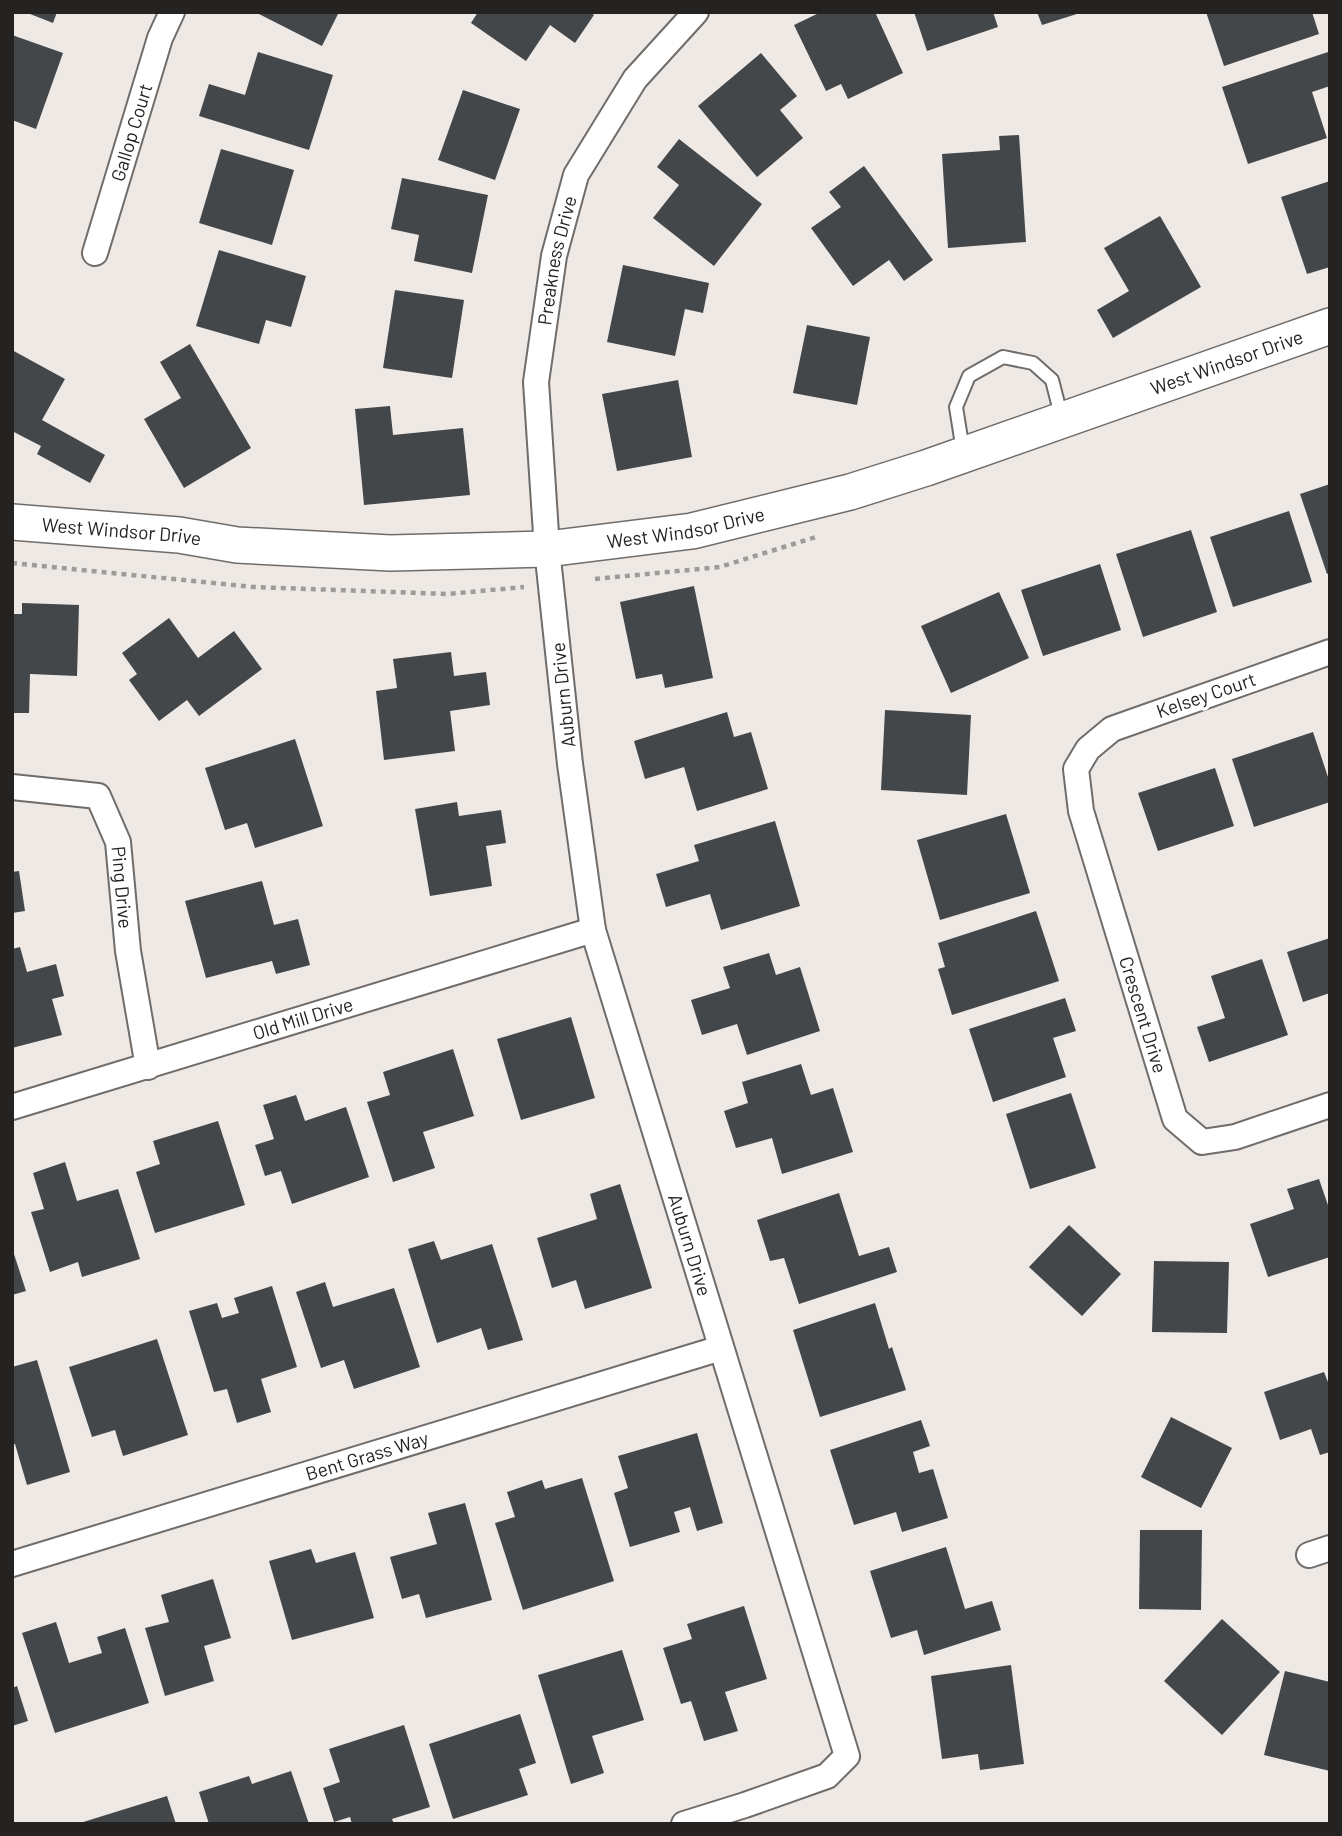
<svg xmlns="http://www.w3.org/2000/svg" width="1342" height="1836" font-family="Barlow,sans-serif">
<rect width="100%" height="100%" fill="#eee9e5"/>
<g fill="#44474a">
<path d="M 25,12 L 57,12 L 53,23 Z"/>
<path d="M 255,12 L 339,12 L 322,46 Z"/>
<path d="M 478,12 L 590,12 L 594,15 L 575,43 L 550,25 L 526,61 L 471,23 Z"/>
<path d="M 821,12 L 875,12 L 903,73 L 848,99 L 841,84 L 826,91 L 794,25 Z"/>
<path d="M 914,12 L 993,12 L 998,27 L 927,51 Z"/>
<path d="M 1037,12 L 1079,12 L 1080,13 L 1042,25 Z"/>
<path d="M 1206,12 L 1312,12 L 1319,34 L 1224,66 Z"/>
<path d="M 12,35 L 63,53 L 36,129 L 12,120 Z"/>
<path d="M 258,52 L 333,75 L 309,150 L 199,116 L 209,84 L 245,95 Z"/>
<path d="M 1328,52 L 1330,86 L 1312,92 L 1327,138 L 1248,164 L 1222,87 Z"/>
<path d="M 761,53 L 797,96 L 780,110 L 803,138 L 757,177 L 698,106 Z"/>
<path d="M 463,90 L 520,109 L 495,180 L 438,160 Z"/>
<path d="M 1019,135 L 1026,242 L 948,248 L 942,154 L 1000,150 L 999,136 Z"/>
<path d="M 679,139 L 762,204 L 714,266 L 653,218 L 679,185 L 657,167 Z"/>
<path d="M 221,149 L 294,170 L 272,245 L 199,223 Z"/>
<path d="M 864,166 L 933,260 L 904,281 L 889,260 L 853,286 L 811,228 L 841,207 L 829,192 Z"/>
<path d="M 402,178 L 488,195 L 472,273 L 414,261 L 419,235 L 391,229 Z"/>
<path d="M 1330,181 L 1330,267 L 1307,274 L 1281,197 Z"/>
<path d="M 1160,216 L 1201,287 L 1113,338 L 1097,310 L 1129,291 L 1104,248 Z"/>
<path d="M 219,250 L 306,276 L 291,327 L 266,320 L 259,344 L 196,326 Z"/>
<path d="M 623,265 L 709,283 L 703,313 L 685,309 L 675,356 L 607,342 Z"/>
<path d="M 395,290 L 464,300 L 452,378 L 383,368 Z"/>
<path d="M 807,325 L 870,337 L 857,405 L 793,393 Z"/>
<path d="M 190,344 L 251,448 L 184,488 L 144,419 L 181,398 L 160,362 Z"/>
<path d="M 12,350 L 65,379 L 42,420 L 105,455 L 90,483 L 37,454 L 41,446 L 12,431 Z"/>
<path d="M 678,380 L 692,457 L 617,471 L 602,394 Z"/>
<path d="M 390,406 L 393,435 L 463,428 L 470,495 L 364,505 L 355,409 Z"/>
<path d="M 1330,484 L 1330,573 L 1327,574 L 1300,494 Z"/>
<path d="M 1289,511 L 1312,582 L 1233,607 L 1210,537 Z"/>
<path d="M 1191,530 L 1217,612 L 1143,637 L 1116,554 Z"/>
<path d="M 1100,564 L 1121,630 L 1043,656 L 1021,590 Z"/>
<path d="M 694,586 L 713,678 L 665,688 L 662,674 L 636,679 L 620,602 Z"/>
<path d="M 999,592 L 1029,658 L 951,693 L 921,626 Z"/>
<path d="M 22,603 L 79,605 L 77,676 L 30,674 L 29,713 L 12,713 L 12,614 L 22,614 Z"/>
<path d="M 169,618 L 198,658 L 234,631 L 262,669 L 199,716 L 187,700 L 159,721 L 129,680 L 137,674 L 122,653 Z"/>
<path d="M 451,652 L 454,676 L 486,672 L 490,705 L 450,711 L 455,751 L 384,760 L 376,691 L 397,688 L 393,659 Z"/>
<path d="M 885,710 L 971,715 L 967,795 L 881,790 Z"/>
<path d="M 727,712 L 734,737 L 751,732 L 768,789 L 697,811 L 684,767 L 645,779 L 634,741 Z"/>
<path d="M 1313,732 L 1330,783 L 1330,802 L 1254,827 L 1232,759 Z"/>
<path d="M 295,739 L 323,826 L 255,848 L 247,823 L 225,830 L 205,768 Z"/>
<path d="M 1215,768 L 1234,826 L 1158,851 L 1138,793 Z"/>
<path d="M 457,802 L 459,816 L 501,810 L 506,843 L 486,846 L 492,886 L 430,896 L 415,809 Z"/>
<path d="M 1006,814 L 1030,893 L 940,920 L 917,840 Z"/>
<path d="M 775,821 L 800,906 L 721,930 L 710,894 L 666,907 L 656,874 L 699,861 L 694,845 Z"/>
<path d="M 19,871 L 25,911 L 12,913 L 12,872 Z"/>
<path d="M 262,881 L 274,925 L 298,919 L 310,965 L 276,974 L 272,961 L 206,978 L 185,901 Z"/>
<path d="M 1036,911 L 1059,981 L 952,1015 L 938,969 L 945,967 L 938,943 Z"/>
<path d="M 1330,938 L 1330,993 L 1303,1002 L 1287,952 Z"/>
<path d="M 20,947 L 27,972 L 56,964 L 64,996 L 52,999 L 62,1035 L 12,1048 L 12,949 Z"/>
<path d="M 769,953 L 776,975 L 800,967 L 820,1031 L 747,1055 L 737,1024 L 702,1035 L 691,1000 L 730,988 L 723,967 Z"/>
<path d="M 1262,959 L 1288,1035 L 1209,1062 L 1197,1027 L 1225,1018 L 1211,976 Z"/>
<path d="M 1065,998 L 1076,1031 L 1053,1038 L 1066,1077 L 993,1102 L 969,1029 Z"/>
<path d="M 571,1017 L 595,1098 L 521,1120 L 497,1039 Z"/>
<path d="M 453,1049 L 474,1116 L 423,1132 L 435,1168 L 393,1182 L 367,1102 L 390,1095 L 383,1072 Z"/>
<path d="M 801,1064 L 811,1095 L 833,1088 L 853,1152 L 782,1174 L 772,1138 L 736,1148 L 724,1111 L 748,1103 L 742,1082 Z"/>
<path d="M 1071,1093 L 1096,1168 L 1030,1189 L 1006,1114 Z"/>
<path d="M 296,1095 L 305,1121 L 346,1107 L 369,1177 L 292,1204 L 281,1171 L 265,1176 L 255,1145 L 274,1139 L 263,1105 Z"/>
<path d="M 218,1121 L 245,1205 L 155,1233 L 136,1172 L 160,1164 L 153,1141 Z"/>
<path d="M 65,1162 L 77,1201 L 118,1189 L 140,1259 L 82,1277 L 78,1262 L 50,1272 L 31,1212 L 44,1209 L 33,1173 Z"/>
<path d="M 1319,1179 L 1330,1211 L 1330,1257 L 1268,1277 L 1250,1224 L 1294,1209 L 1287,1189 Z"/>
<path d="M 620,1184 L 652,1288 L 585,1309 L 576,1280 L 552,1288 L 537,1238 L 597,1219 L 590,1194 Z"/>
<path d="M 839,1193 L 859,1256 L 889,1247 L 897,1272 L 799,1304 L 784,1258 L 770,1261 L 757,1220 Z"/>
<path d="M 1069,1225 L 1121,1274 L 1082,1316 L 1029,1267 Z"/>
<path d="M 434,1241 L 441,1260 L 492,1244 L 523,1340 L 488,1350 L 481,1328 L 437,1343 L 408,1249 Z"/>
<path d="M 12,1248 L 26,1291 L 12,1295 Z"/>
<path d="M 1154,1261 L 1229,1262 L 1227,1333 L 1152,1332 Z"/>
<path d="M 325,1282 L 333,1307 L 394,1288 L 420,1367 L 354,1389 L 344,1360 L 321,1368 L 296,1292 Z"/>
<path d="M 272,1286 L 297,1367 L 261,1379 L 271,1412 L 237,1423 L 227,1389 L 214,1392 L 189,1311 L 217,1303 L 222,1318 L 239,1313 L 234,1298 Z"/>
<path d="M 875,1303 L 889,1349 L 892,1347 L 906,1390 L 820,1417 L 793,1330 Z"/>
<path d="M 157,1339 L 188,1435 L 123,1456 L 115,1430 L 92,1437 L 69,1367 Z"/>
<path d="M 37,1360 L 70,1472 L 27,1485 L 15,1444 L 12,1445 L 12,1367 Z"/>
<path d="M 1324,1372 L 1330,1387 L 1330,1452 L 1320,1455 L 1311,1429 L 1280,1440 L 1264,1392 Z"/>
<path d="M 1171,1417 L 1232,1448 L 1201,1508 L 1141,1477 Z"/>
<path d="M 921,1420 L 930,1446 L 913,1452 L 919,1473 L 933,1469 L 948,1518 L 902,1532 L 896,1512 L 854,1525 L 830,1450 Z"/>
<path d="M 697,1433 L 723,1523 L 697,1531 L 690,1507 L 674,1512 L 680,1532 L 630,1547 L 614,1493 L 628,1488 L 618,1456 Z"/>
<path d="M 582,1478 L 614,1581 L 523,1610 L 495,1523 L 515,1517 L 507,1492 L 542,1480 L 545,1489 Z"/>
<path d="M 465,1503 L 492,1600 L 426,1618 L 419,1594 L 402,1599 L 390,1557 L 437,1544 L 428,1513 Z"/>
<path d="M 1140,1530 L 1202,1530 L 1201,1610 L 1139,1609 Z"/>
<path d="M 946,1547 L 965,1609 L 992,1601 L 1001,1630 L 924,1655 L 917,1630 L 891,1638 L 870,1571 Z"/>
<path d="M 311,1549 L 316,1563 L 355,1552 L 374,1618 L 292,1640 L 269,1561 Z"/>
<path d="M 213,1579 L 231,1638 L 204,1646 L 214,1681 L 165,1696 L 145,1628 L 169,1622 L 161,1595 Z"/>
<path d="M 744,1606 L 767,1679 L 725,1692 L 738,1731 L 704,1741 L 691,1701 L 681,1704 L 663,1648 L 692,1639 L 687,1624 Z"/>
<path d="M 1222,1619 L 1280,1672 L 1222,1735 L 1164,1681 Z"/>
<path d="M 56,1622 L 69,1663 L 102,1653 L 97,1637 L 125,1628 L 149,1703 L 55,1733 L 22,1633 Z"/>
<path d="M 622,1650 L 644,1720 L 592,1736 L 604,1773 L 571,1784 L 538,1675 Z"/>
<path d="M 1011,1665 L 1024,1764 L 980,1770 L 978,1754 L 942,1759 L 931,1676 Z"/>
<path d="M 1285,1671 L 1330,1682 L 1330,1771 L 1264,1755 Z"/>
<path d="M 17,1686 L 28,1721 L 12,1726 L 12,1688 Z"/>
<path d="M 520,1714 L 536,1763 L 519,1769 L 528,1795 L 453,1819 L 429,1744 Z"/>
<path d="M 404,1725 L 430,1807 L 392,1819 L 394,1824 L 352,1824 L 350,1817 L 334,1822 L 323,1788 L 340,1782 L 329,1749 Z"/>
<path d="M 291,1771 L 309,1824 L 209,1824 L 199,1792 L 249,1776 L 252,1784 Z"/>
<path d="M 167,1796 L 176,1824 L 80,1824 L 80,1823 Z"/>
</g>
<g fill="none" stroke-linecap="round" stroke-linejoin="round">
<defs>
<path id="lane" d="M 963,451 L 956,407 L 969,376 L 1003,357 L 1033,363 L 1052,380 L 1062,419"/>
<g id="street">
<path id="s1" d="M 95,253 L 160,38 L 172,12"/>
<path id="s2" d="M 1330,652 L 1112,729 L 1088,749 L 1076,769 L 1081,811 L 1175,1119 L 1202,1142 L 1235,1137 L 1330,1105"/>
<path id="s3" d="M 12,787 L 98,796 L 118,842 L 128,951 L 148,1067"/>
<path id="s4" d="M 12,1107 L 593,930"/>
<path d="M 1309,1555 L 1330,1548"/>
<path id="s5" d="M 12,1564 L 721,1348"/>
<path id="s6" d="M 684,1824 L 745,1805 L 827,1776 L 847,1756 L 593,930 L 570,764 L 547,549 L 536,382 L 554,256 L 576,175 L 635,79 L 696,12"/>
</g>
<g id="secondary">
<path id="s7" d="M 12,522 L 179,535 L 237,545 L 390,553 L 547,549 L 692,531 L 850,492 L 926,468 L 1330,326"/>
</g>
</defs>
<use href="#lane" stroke="#706c69" stroke-width="16"/>
<use href="#street" stroke="#706c69" stroke-width="28"/>
<use href="#secondary" stroke="#706c69" stroke-width="38"/>
<g stroke="#9f9c98" stroke-width="4.5" stroke-dasharray="5 5" stroke-linecap="butt">
<path d="M 12,563 L 253,587 L 448,594 L 524,587"/>
<path d="M 595,579 L 720,567 L 819,536"/>
</g>
<use href="#lane" stroke="#fff" stroke-width="12"/>
<use href="#street" stroke="#fff" stroke-width="24"/>
<use href="#secondary" stroke="#fff" stroke-width="35"/>
</g>
<g text-anchor="middle" stroke-width="7" stroke-linejoin="round" paint-order="stroke">
<g font-size="19" fill="#252321" stroke="#fff">
<text dy="7" stroke="none"><textPath href="#s1" startOffset="126">Gallop Court</textPath></text>
<text dy="7" stroke="none"><textPath href="#s6" startOffset="1718">Preakness Drive</textPath></text>
<text dy="7" stroke="none"><textPath href="#s7" startOffset="1244">West Windsor Drive</textPath></text>
<text dy="7" stroke="none"><textPath href="#s7" startOffset="677">West Windsor Drive</textPath></text>
<text dy="7" stroke="none"><textPath href="#s7" startOffset="110">West Windsor Drive</textPath></text>
<text transform="translate(563 695) rotate(-96)" y="7">Auburn Drive</text>
<text transform="translate(1206 695) rotate(-19)" y="7">Kelsey Court</text>
<text dy="7" stroke="none"><textPath href="#s3" startOffset="182">Ping Drive</textPath></text>
<text dy="7" stroke="none"><textPath href="#s2" startOffset="541">Crescent Drive</textPath></text>
<text dy="7" stroke="none"><textPath href="#s4" startOffset="304">Old Mill Drive</textPath></text>
<text transform="translate(690 1245) rotate(73)" y="7">Auburn Drive</text>
<text dy="7" stroke="none"><textPath href="#s5" startOffset="371">Bent Grass Way</textPath></text>
</g>
</g>
<rect width="1342" height="1836" fill="none" stroke="#252321" stroke-width="28"/>
</svg>
